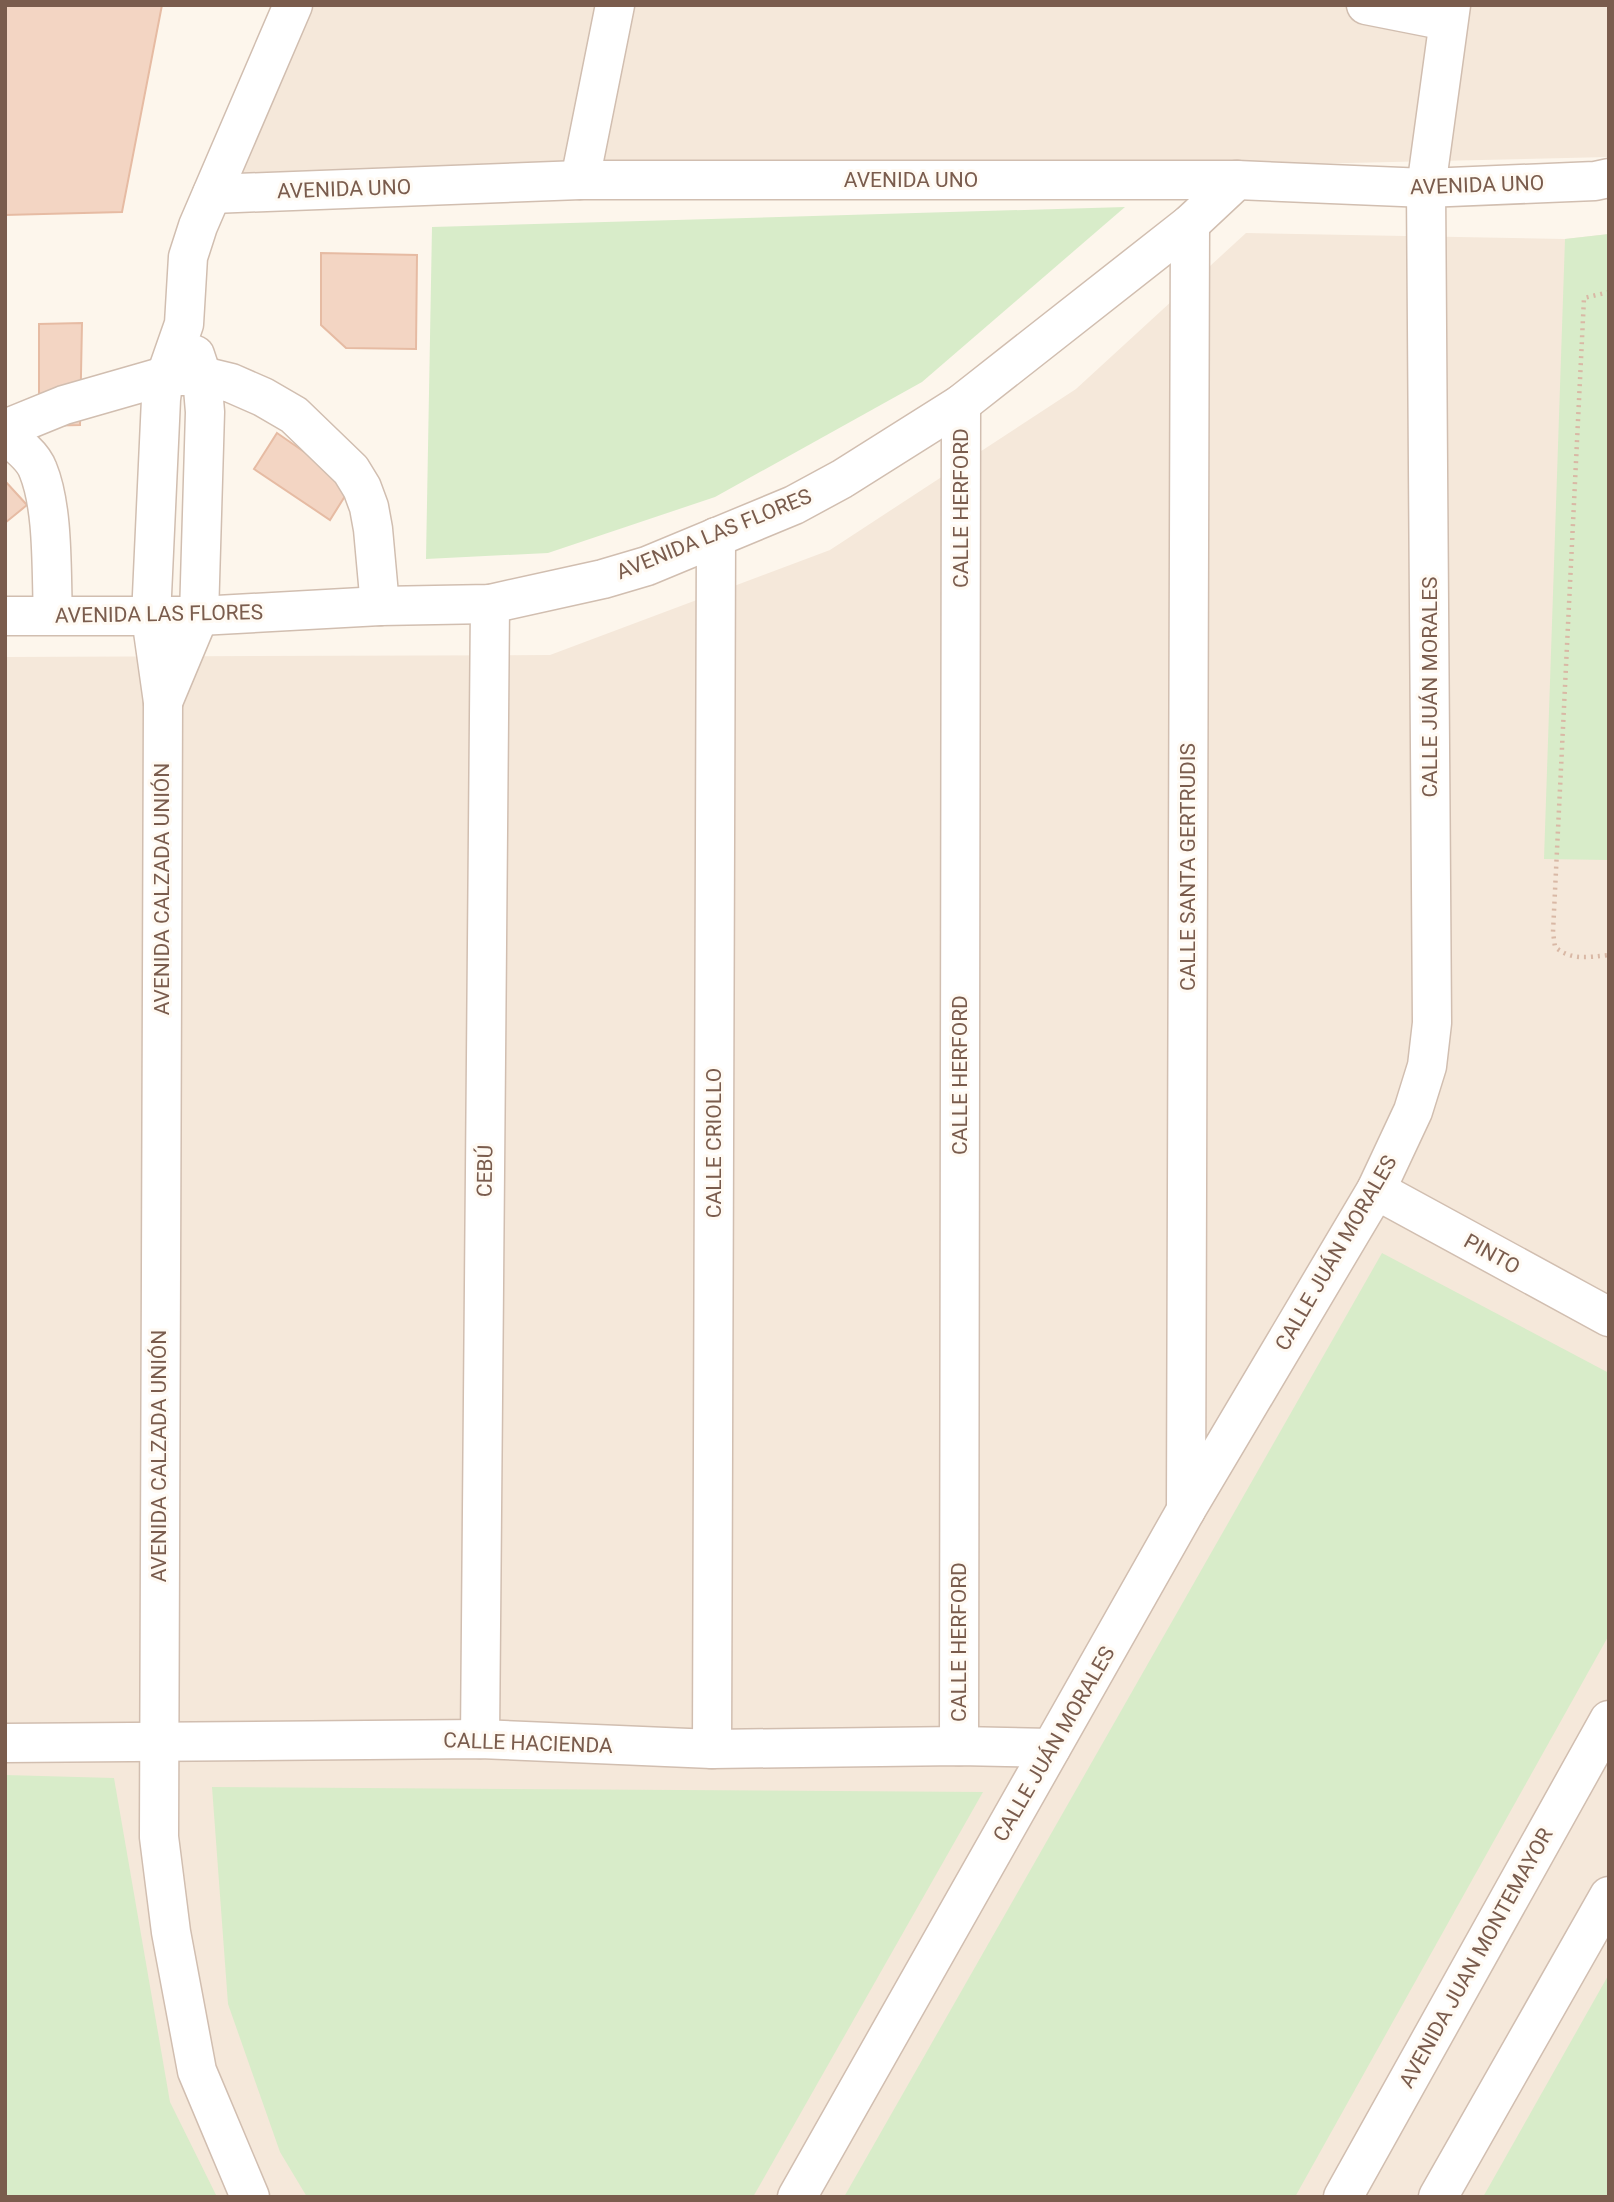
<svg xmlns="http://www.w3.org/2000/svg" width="1614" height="2202" font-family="Roboto,sans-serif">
<rect width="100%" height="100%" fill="#fdf6ec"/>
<g fill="#f5e8da">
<path d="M 293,5 L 1609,5 L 1609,157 L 196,189 Z"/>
<path d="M 1246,233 L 1565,239 L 1609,234 L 1609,2197 L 5,2197 L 5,657 L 550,655 L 830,550 L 1076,389 Z"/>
</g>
<g fill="#d8ecc9">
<path d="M 1125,207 L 922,382 L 715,497 L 548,553 L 426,559 L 432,227 Z"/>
<path d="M 1609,234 L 1609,860 L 1544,859 L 1565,239 Z"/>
<path d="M 1382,1253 L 1609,1373 L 1609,1635 L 1295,2197 L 844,2197 Z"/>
<path d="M 5,1775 L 114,1778 L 170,2102 L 217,2197 L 5,2197 Z"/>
<path d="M 212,1787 L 983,1792 L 753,2197 L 307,2197 L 280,2152 L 228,2004 Z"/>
<path d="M 1609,1974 L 1609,2197 L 1483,2197 Z"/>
</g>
<g fill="#f3d5c3" stroke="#e6bba3" stroke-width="2">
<path d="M 5,5 L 162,5 L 122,212 L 5,215 Z"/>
<path d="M 321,253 L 417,255 L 416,349 L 346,348 L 321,325 Z"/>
<path d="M 82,323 L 80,425 L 39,426 L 39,324 Z"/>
<path d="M 277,433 L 352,485 L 330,520 L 254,469 Z"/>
<path d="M 5,481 L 27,505 L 5,523 Z"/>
</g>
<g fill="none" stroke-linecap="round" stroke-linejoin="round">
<defs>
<g id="minor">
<path d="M 1366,5 L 1447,21"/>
<path d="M 580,180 L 615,5"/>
<path d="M 212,194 L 580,180 L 1237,180 L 1426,188 L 1595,181 L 1609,178"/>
<path d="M 5,429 L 64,405 L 165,376 L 202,376 L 231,383 L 263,397 L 294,415 L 351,470 L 362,488 L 369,507 L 373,529 L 380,606"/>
<path d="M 5,435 C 17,444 33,456 38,470 C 54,509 51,573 53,615"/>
<path d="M 5,616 L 199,616 L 380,606 L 490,604 L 603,579 L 647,566 L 794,505 L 842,479 L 961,404 L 1190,224 L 1237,180"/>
<path d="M 163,702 L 199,616 L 205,412 L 202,376 L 195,355"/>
<path d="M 1376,1190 L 1609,1317"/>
<path d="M 1186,1510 L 1190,224"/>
<path d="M 480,1739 L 490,604"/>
<path d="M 5,1743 L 480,1739 L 712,1749 L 959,1746 L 1051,1748"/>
<path d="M 959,1746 L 961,404"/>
<path d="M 712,1749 L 716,537"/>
<path d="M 250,2197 L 197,2071 L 171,1932 L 159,1837 L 163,702 L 151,617 L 161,399 L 163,384 L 184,324 L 188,257 L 198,226 L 293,5"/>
<path d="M 797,2197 L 1186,1510 L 1376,1190 L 1413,1111 L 1427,1066 L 1432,1023 L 1426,188 L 1451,5"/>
<path d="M 1343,2197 L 1609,1720"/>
<path d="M 1438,2197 L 1609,1896"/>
</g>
</defs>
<use href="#minor" stroke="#d1beb0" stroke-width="41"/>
<path stroke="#d9b8a5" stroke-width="4.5" stroke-dasharray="2 5" stroke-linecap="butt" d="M 1609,292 L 1584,298 L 1553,932 L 1555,947 C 1572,961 1588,957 1609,955"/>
<use href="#minor" stroke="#fff" stroke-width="38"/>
</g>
<g text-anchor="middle" stroke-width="6" stroke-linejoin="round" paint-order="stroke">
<g font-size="21" fill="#7a5c4d" stroke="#fffaf3">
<text x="911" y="187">AVENIDA UNO</text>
<text transform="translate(1477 185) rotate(-2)" y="7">AVENIDA UNO</text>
<text transform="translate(344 189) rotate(-2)" y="7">AVENIDA UNO</text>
<text transform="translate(961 508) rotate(-90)" y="7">CALLE HERFORD</text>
<text transform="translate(714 534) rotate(-22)" y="7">AVENIDA LAS FLORES</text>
<text transform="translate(159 614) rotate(-1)" y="7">AVENIDA LAS FLORES</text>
<text transform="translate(1430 687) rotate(-90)" y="7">CALLE JUÁN MORALES</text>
<text transform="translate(1188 867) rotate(-90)" y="7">CALLE SANTA GERTRUDIS</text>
<text transform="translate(162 889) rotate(-90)" y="7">AVENIDA CALZADA UNIÓN</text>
<text transform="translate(960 1075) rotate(-90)" y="7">CALLE HERFORD</text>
<text transform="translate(714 1143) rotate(-90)" y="7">CALLE CRIOLLO</text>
<text transform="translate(485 1171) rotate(-89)" y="7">CEBÚ</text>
<text transform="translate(1336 1253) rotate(-60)" y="7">CALLE JUÁN MORALES</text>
<text transform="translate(1492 1254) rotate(29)" y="7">PINTO</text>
<text transform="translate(159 1456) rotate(-90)" y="7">AVENIDA CALZADA UNIÓN</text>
<text transform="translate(959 1642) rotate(-90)" y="7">CALLE HERFORD</text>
<text transform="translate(528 1743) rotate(2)" y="7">CALLE HACIENDA</text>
<text transform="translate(1054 1744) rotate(-60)" y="7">CALLE JUÁN MORALES</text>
<text transform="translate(1476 1958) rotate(-61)" y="7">AVENIDA JUAN MONTEMAYOR</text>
</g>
</g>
<rect width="1614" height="2202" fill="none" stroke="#7a5c4d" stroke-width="14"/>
</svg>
